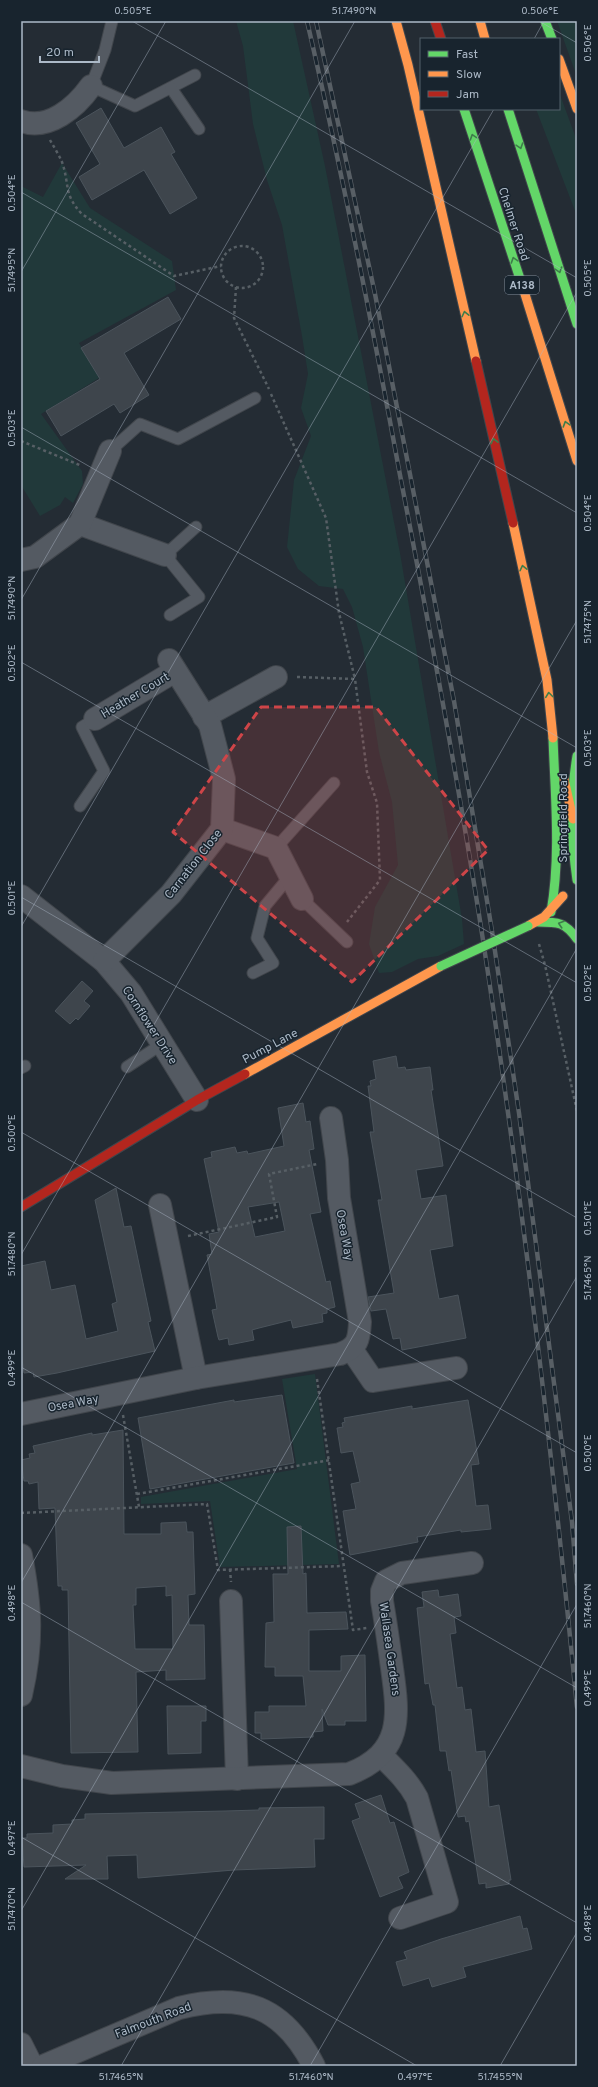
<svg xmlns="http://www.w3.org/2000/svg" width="598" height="2087" font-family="Overpass,sans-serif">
<rect width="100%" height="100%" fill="#242c34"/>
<g fill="#21393a">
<path d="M 236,21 L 293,21 L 325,166 L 400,553 L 462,919 L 464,944 L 438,956 L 418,959 L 392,972 L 379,973 L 369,944 L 375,907 L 398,865 L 392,802 L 379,752 L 363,647 L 352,607 L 343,589 L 319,586 L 298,569 L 287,547 L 294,480 L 311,436 L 301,408 L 308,374 L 302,336 L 282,225 L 267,180 L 253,124 L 243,46 Z"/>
<path d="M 557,21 L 577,21 L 577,77 Z"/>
<path d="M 559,92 L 577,141 L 577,216 L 536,109 L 559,109 Z"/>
<path d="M 62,163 L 90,208 L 172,261 L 176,290 L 79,343 L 99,378 L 41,414 L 82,471 L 83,484 L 73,503 L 65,497 L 60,505 L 40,516 L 21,485 L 21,186 L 43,197 Z"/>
<path d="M 315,1374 L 339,1564 L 220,1567 L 210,1501 L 141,1504 L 141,1497 L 297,1469 L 282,1379 Z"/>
</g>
<g fill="#3e454c" stroke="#4b545c" fill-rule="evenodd">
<path d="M 101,108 L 124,148 L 161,127 L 175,152 L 171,154 L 197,198 L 170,214 L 144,170 L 92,200 L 79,177 L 100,164 L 76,123 Z"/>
<path d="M 168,297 L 181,319 L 124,353 L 149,395 L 120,413 L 114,404 L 61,436 L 46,411 L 100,379 L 81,348 Z"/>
<path d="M 82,981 L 93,991 L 84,1001 L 90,1006 L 78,1020 L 76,1018 L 70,1024 L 55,1011 Z"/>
<path d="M 396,1056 L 398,1068 L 405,1067 L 406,1070 L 430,1067 L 433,1090 L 431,1090 L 443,1166 L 416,1170 L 421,1199 L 446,1195 L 453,1246 L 430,1250 L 439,1299 L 458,1295 L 466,1338 L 402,1350 L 400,1338 L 393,1339 L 386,1309 L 371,1311 L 368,1297 L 394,1293 L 378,1200 L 382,1200 L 370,1132 L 374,1132 L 368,1086 L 371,1086 L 370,1081 L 376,1079 L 373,1061 Z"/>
<path d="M 303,1103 L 306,1122 L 310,1121 L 314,1149 L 309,1150 L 321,1212 L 310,1214 L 326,1282 L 330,1281 L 335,1307 L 327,1309 L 327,1313 L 322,1314 L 323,1322 L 293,1328 L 291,1320 L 259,1328 L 252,1330 L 254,1340 L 229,1345 L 228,1338 L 219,1340 L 218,1337 L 212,1310 L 217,1309 L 207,1255 L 212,1254 L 209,1234 L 219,1232 L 204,1159 L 212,1157 L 211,1152 L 235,1147 L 237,1153 L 247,1151 L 248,1154 L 284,1146 L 278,1108 ZM 279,1202 L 285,1231 L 255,1237 L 248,1207 Z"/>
<path d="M 116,1188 L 124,1227 L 131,1226 L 151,1321 L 148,1322 L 155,1351 L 57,1373 L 34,1377 L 33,1372 L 24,1373 L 21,1352 L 21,1266 L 45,1261 L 51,1290 L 75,1285 L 86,1339 L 118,1331 L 112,1304 L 117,1302 L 95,1200 Z"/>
<path d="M 282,1395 L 294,1463 L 150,1489 L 138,1418 L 234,1400 L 234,1402 Z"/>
<path d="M 468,1400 L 479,1464 L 471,1465 L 476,1506 L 488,1505 L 491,1529 L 461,1532 L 461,1530 L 417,1537 L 418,1542 L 350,1555 L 343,1511 L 356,1509 L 351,1484 L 360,1482 L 353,1451 L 341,1453 L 337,1428 L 343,1427 L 342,1423 L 345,1422 L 344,1418 L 412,1406 L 412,1409 Z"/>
<path d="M 123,1430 L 124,1534 L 161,1534 L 161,1523 L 186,1522 L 187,1532 L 193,1532 L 195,1594 L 188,1595 L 189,1625 L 204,1625 L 205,1679 L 166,1680 L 166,1670 L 136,1672 L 138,1752 L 71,1753 L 68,1590 L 62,1590 L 62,1586 L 58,1586 L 55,1508 L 39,1509 L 38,1482 L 29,1484 L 28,1481 L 24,1481 L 21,1460 L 30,1458 L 29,1454 L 35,1453 L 33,1446 L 92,1433 L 92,1435 ZM 166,1586 L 166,1596 L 172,1595 L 173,1649 L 135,1649 L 133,1605 L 136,1605 L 136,1588 Z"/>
<path d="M 301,1526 L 303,1574 L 306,1573 L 307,1613 L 346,1612 L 348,1629 L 309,1630 L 309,1671 L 341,1671 L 341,1656 L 365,1655 L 366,1721 L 345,1721 L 345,1725 L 328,1725 L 322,1709 L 323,1731 L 313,1732 L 313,1737 L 261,1739 L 261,1733 L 255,1733 L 255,1712 L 269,1712 L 269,1706 L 306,1706 L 303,1676 L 275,1676 L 275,1667 L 265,1667 L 266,1623 L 274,1622 L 273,1574 L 288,1574 L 287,1527 Z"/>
<path d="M 438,1590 L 439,1597 L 458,1594 L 461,1616 L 454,1617 L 456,1633 L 450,1634 L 457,1688 L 462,1687 L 465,1710 L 471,1709 L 476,1752 L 485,1751 L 489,1807 L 499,1805 L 511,1880 L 509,1880 L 509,1884 L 486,1888 L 486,1883 L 479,1884 L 469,1821 L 466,1822 L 465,1816 L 458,1817 L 451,1770 L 449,1771 L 446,1751 L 440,1751 L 435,1705 L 433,1705 L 429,1683 L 425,1684 L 417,1608 L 424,1607 L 422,1592 Z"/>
<path d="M 167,1706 L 206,1706 L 206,1721 L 201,1721 L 201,1753 L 168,1754 Z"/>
<path d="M 381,1795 L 390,1823 L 394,1822 L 409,1872 L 398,1877 L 403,1888 L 380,1897 L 352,1821 L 360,1818 L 355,1804 Z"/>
<path d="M 324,1807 L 324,1839 L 314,1839 L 315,1867 L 234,1870 L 138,1878 L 137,1855 L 107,1856 L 108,1879 L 65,1879 L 86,1865 L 24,1867 L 22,1838 L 27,1838 L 27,1834 L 53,1833 L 53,1825 L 72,1824 L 72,1820 L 85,1819 L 85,1814 L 225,1811 L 259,1810 L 259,1808 Z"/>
<path d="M 520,1916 L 523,1929 L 527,1928 L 532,1949 L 463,1967 L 466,1977 L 432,1987 L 429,1978 L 403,1986 L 396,1962 L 407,1959 L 404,1952 L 441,1939 Z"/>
</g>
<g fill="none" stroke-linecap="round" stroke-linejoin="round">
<defs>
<g id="lane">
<path d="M 112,21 L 105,50 L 91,86 L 135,106 L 195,75"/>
<path d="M 171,88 L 199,129"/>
<path d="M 110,451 L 140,424 L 178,439 L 255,398"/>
<path d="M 170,615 L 199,597 L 165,555 L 196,527"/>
<path d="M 80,806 L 104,771 L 82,727 L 95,719"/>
<path d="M 276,848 L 334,783"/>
<path d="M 302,899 L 347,942"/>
<path d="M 253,973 L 273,963 L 257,938 L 265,906 L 290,876"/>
<path d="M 127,1067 L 162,1044"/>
<path d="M 21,1068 L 25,1066"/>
</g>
<g id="street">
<path d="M 21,121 C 49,131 76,107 91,86"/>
<path d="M 80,524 L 165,555"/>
<path d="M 21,560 L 35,557 L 80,524 L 110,451"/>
<path d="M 204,717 L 276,677"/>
<path d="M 95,719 L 175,671"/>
<path d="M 222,829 L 276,848 L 302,899"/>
<path d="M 21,896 L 104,961 L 131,993 L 197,1100"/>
<path d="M 104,961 L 171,894 L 222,829 L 224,779 L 210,725 L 169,660"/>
<path d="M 160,1205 L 196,1378"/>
<path d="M 352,1350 L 373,1381 L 456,1368"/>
<path d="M 21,1414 L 196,1378 L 340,1354 C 358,1347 359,1340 360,1322 L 339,1198 L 337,1160 L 331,1118"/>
<path d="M 21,1555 C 31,1607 33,1643 21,1695"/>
<path d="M 231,1601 L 237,1779"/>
<path d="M 381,1755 C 395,1769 408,1781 417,1798 L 447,1902 L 400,1918"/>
<path d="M 21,1766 L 62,1776 L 112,1783 L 349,1774 C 403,1753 399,1717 392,1668 C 389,1646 386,1624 382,1601 L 382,1591 L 386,1581 L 402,1573 L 472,1563"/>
<path d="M 21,2044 L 32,2066"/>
<path d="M 43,2066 L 179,2008 C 243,1992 283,2006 314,2066"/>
</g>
<g id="fast">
<path d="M 545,21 L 552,39"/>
<path d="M 464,109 L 524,291"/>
<path d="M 508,109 L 577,324"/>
<path d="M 577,756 C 570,797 571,839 577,880"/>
<path d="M 551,912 C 561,855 555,795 553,738"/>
<path d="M 538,922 C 558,922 565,922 577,939"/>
</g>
<g id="slow">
<path d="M 396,21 L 408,65 L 476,361"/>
<path d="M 480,21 L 485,39"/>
<path d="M 559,59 L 577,109"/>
<path d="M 524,291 L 577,461"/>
<path d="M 513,523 L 547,680 L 553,738"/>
<path d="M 564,779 L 573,819"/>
<path d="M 528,926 L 544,917 L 563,896"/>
<path d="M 245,1074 L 441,966"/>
</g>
<g id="jam">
<path d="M 435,21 L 441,39"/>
<path d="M 476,361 L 513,523"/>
<path d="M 21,1207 L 197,1100 L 245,1074"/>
</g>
</defs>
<use href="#lane" stroke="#41464c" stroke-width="13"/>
<use href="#street" stroke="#41464c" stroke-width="24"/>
<use href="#fast" stroke="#41464c" stroke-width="11"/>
<use href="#slow" stroke="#41464c" stroke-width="11"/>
<use href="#jam" stroke="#41464c" stroke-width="11"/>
<g stroke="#575f65" stroke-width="2.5" stroke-dasharray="3 3" stroke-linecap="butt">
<path d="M 50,140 C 54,147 59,155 62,162 C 70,185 63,194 82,214 L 174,276 L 221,266"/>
<circle cx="242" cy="267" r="21"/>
<path d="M 236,287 L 234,318 L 269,389"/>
<path d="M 271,394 L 326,518 L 339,613 L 355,679"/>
<path d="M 21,441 L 82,466"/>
<path d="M 297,677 L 355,679 L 367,772 L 377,803 L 380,880 L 347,922"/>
<path d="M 539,944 L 545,965 L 577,1111"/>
<path d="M 188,1236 L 277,1217 L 269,1174 L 317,1164"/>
<path d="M 317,1379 L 353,1630 L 367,1628"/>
<path d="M 123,1415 L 139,1507"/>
<path d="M 137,1494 L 330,1460"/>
<path d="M 21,1513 L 207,1504 L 218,1570 L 343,1566"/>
<path d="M 230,1569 L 231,1582"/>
</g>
<use href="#lane" stroke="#545a62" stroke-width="11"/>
<use href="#street" stroke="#545a62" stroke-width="22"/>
<use href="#fast" stroke="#63d668" stroke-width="9"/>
<use href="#slow" stroke="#ff974d" stroke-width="9"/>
<use href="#jam" stroke="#b3261e" stroke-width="9"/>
<defs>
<g id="rail">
<path d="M 307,21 C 342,172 372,323 400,475 C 430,630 459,785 483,940 C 522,1195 552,1451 577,1707"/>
<path d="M 316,21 L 375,294 L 454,701 L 492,931 L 519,1113 L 572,1522 L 577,1584"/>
</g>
</defs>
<use href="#rail" stroke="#585f65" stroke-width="4.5"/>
<use href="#rail" stroke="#18242e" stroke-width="3" stroke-dasharray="9" stroke-linecap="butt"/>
<defs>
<path id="fast-bridge" d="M 441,966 L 528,926"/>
</defs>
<use href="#fast-bridge" stroke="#41464c" stroke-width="11" stroke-linecap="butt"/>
<use href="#fast-bridge" stroke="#63d668" stroke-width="9"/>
</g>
<defs><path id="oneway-chevron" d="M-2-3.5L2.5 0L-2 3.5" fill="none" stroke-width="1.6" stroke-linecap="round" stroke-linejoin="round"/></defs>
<g stroke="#3e7d4b">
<use href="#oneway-chevron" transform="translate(473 137) rotate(-108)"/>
<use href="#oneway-chevron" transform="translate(520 146) rotate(72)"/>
<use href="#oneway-chevron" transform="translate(514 260) rotate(-108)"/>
<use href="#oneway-chevron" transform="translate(559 270) rotate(72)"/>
<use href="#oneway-chevron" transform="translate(465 314) rotate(-103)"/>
<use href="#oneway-chevron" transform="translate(566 424) rotate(-107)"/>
<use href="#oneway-chevron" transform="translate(494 441) rotate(-103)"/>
<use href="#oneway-chevron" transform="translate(523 568) rotate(-103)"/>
<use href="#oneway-chevron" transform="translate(549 695) rotate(-97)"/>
<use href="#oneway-chevron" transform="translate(561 924) rotate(-162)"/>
</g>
<path fill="#ce4548" fill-opacity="0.2" stroke="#ce4548" stroke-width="3" stroke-dasharray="8 5" stroke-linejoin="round" d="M 261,707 L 376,707 L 488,850 L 352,982 L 173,832 Z"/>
<path fill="none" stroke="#acb9c7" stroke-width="1" stroke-opacity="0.45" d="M 132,21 L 577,278M 539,21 L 577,43M 534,39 L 544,21M 21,192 L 577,513M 21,272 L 166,21M 21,427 L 577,748M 21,600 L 355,21M 21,662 L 577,983M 21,897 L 577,1218M 21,927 L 494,109M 21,1132 L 577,1453M 21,1255 L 577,292M 21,1367 L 577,1688M 21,1583 L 577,620M 21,1602 L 577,1923M 21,1837 L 417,2066M 21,1911 L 577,948M 121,2066 L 577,1276M 310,2066 L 577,1604M 500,2066 L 577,1932"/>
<g text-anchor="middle" stroke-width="3" stroke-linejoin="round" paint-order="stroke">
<rect fill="#18242e" stroke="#808c99" stroke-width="1" x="505" y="276" width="34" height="18" rx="3"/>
<g font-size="11" font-weight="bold" fill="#acb9c7">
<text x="522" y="289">A138</text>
</g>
<g font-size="12" fill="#acb9c7" stroke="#18242e">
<text transform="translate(514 224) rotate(72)" y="4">Chelmer Road</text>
<text transform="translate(135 695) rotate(-31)" y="4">Heather Court</text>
<text transform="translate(563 818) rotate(-90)" y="4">Springfield Road</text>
<text transform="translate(193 864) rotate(-52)" y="4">Carnation Close</text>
<text transform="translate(150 1025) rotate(57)" y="4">Cornflower Drive</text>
<text transform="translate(270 1046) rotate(-28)" y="4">Pump Lane</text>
<text transform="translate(345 1235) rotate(80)" y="4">Osea Way</text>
<text transform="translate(73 1403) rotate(-11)" y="4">Osea Way</text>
<text transform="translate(390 1649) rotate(82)" y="4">Wallasea Gardens</text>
<text transform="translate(153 2020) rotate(-21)" y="4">Falmouth Road</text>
</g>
</g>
<rect width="598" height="2087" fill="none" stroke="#18242e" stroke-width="44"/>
<rect x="420" y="38" width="140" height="72" fill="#18242e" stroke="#53606b"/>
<rect x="428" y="51" width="20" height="6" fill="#63d668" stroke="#53606b"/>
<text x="456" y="58" font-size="12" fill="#acb9c7">Fast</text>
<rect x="428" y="71" width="20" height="6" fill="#ff974d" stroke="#53606b"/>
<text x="456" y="78" font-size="12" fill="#acb9c7">Slow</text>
<rect x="428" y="91" width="20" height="6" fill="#b3261e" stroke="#53606b"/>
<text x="456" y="98" font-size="12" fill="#acb9c7">Jam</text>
<path d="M40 56v6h59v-6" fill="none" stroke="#acb9c7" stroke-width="2"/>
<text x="46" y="56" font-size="12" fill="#acb9c7" stroke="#18242e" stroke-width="3" paint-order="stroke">20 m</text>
<rect x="22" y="22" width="554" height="2043" fill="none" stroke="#acb9c7" stroke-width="1.5"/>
<g font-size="10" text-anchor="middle" fill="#acb9c7">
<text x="133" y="14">0.505°E</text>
<text x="354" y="14">51.7490°N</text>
<text x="540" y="14">0.506°E</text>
<text transform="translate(587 43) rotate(-90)" y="4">0.506°E</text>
<text transform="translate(11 193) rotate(-90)" y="4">0.504°E</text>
<text transform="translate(11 270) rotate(-90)" y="4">51.7495°N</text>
<text transform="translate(587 278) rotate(-90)" y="4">0.505°E</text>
<text transform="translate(11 428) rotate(-90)" y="4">0.503°E</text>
<text transform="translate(587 513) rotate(-90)" y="4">0.504°E</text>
<text transform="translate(11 598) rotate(-90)" y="4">51.7490°N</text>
<text transform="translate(587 622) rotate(-90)" y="4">51.7475°N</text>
<text transform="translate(11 663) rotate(-90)" y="4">0.502°E</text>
<text transform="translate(587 748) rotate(-90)" y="4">0.503°E</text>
<text transform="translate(11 898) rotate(-90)" y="4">0.501°E</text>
<text transform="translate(587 983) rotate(-90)" y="4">0.502°E</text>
<text transform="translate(11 1133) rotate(-90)" y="4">0.500°E</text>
<text transform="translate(587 1218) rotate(-90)" y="4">0.501°E</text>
<text transform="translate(11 1254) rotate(-90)" y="4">51.7480°N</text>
<text transform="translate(587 1278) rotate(-90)" y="4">51.7465°N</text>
<text transform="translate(11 1368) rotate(-90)" y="4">0.499°E</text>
<text transform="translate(587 1453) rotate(-90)" y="4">0.500°E</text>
<text transform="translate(11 1603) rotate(-90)" y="4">0.498°E</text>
<text transform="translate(587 1606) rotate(-90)" y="4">51.7460°N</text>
<text transform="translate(587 1688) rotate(-90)" y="4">0.499°E</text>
<text transform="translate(11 1838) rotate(-90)" y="4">0.497°E</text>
<text transform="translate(11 1909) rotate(-90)" y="4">51.7470°N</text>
<text transform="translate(587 1923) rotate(-90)" y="4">0.498°E</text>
<text x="121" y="2080">51.7465°N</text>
<text x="311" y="2080">51.7460°N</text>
<text x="415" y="2080">0.497°E</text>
<text x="500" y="2080">51.7455°N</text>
</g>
</svg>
